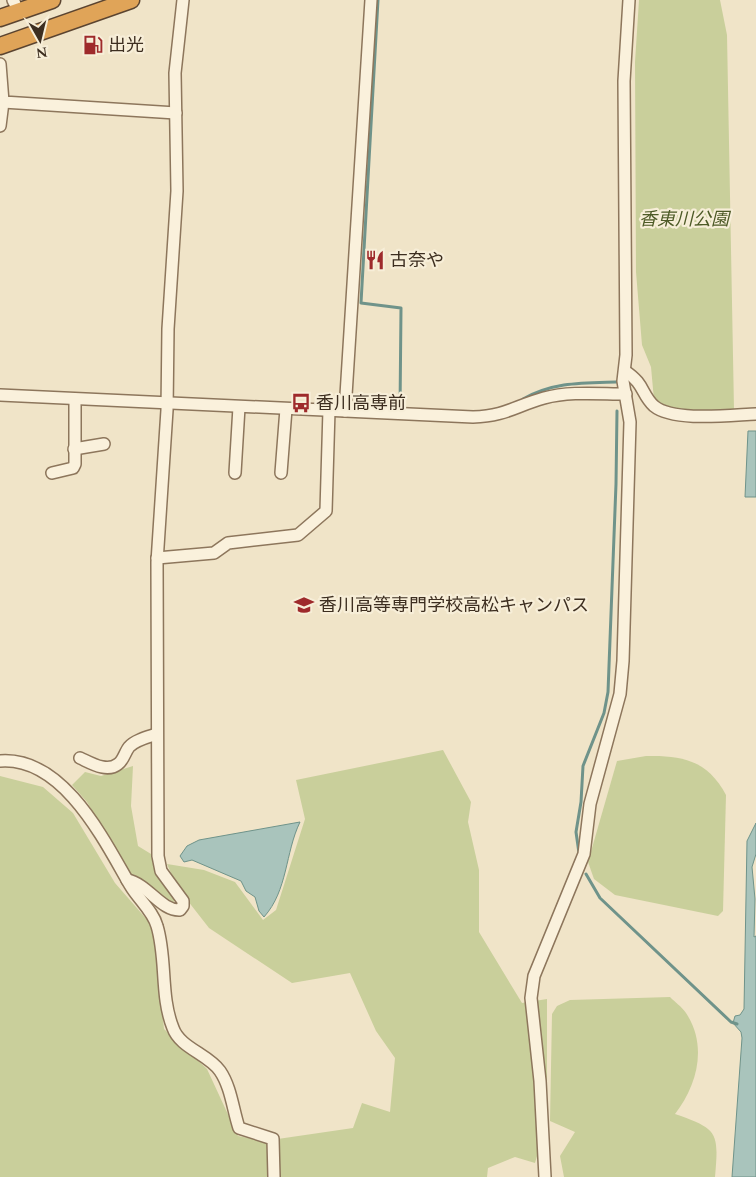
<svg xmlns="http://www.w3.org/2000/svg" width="756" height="1177" font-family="Spectral,'Noto Sans JP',serif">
<rect width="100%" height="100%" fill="#f0e4c8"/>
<g fill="#c9cf9b">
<path d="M 639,0 L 720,0 L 727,35 L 734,409 C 707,412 678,416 654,400 L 651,367 L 642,345 L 636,272 L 635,62 Z"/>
<path d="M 443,750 L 471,802 L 468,822 L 479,870 L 479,932 L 522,1003 L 547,999 L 547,1122 L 535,1163 L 515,1157 L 488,1168 L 487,1177 L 0,1177 L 0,776 L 43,787 L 73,813 L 115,883 L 149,922 L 156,947 L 164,1029 L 207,1069 L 238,1136 L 264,1141 L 353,1128 L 362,1103 L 390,1112 L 395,1058 L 376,1031 L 350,973 L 292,983 L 209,928 L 177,887 L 167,864 L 204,870 L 235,882 L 263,920 L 276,910 L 305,819 L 296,780 Z"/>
<path d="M 646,756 C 683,755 708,761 726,795 L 723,911 L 718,916 L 615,895 L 594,879 L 588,862 L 617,761 Z"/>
<path d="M 133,766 L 131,806 L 138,846 L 151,854 L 155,874 L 175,900 L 172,904 L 149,885 L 128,873 L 87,802 L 72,785 L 85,772 L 101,776 Z"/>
<path d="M 670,997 C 675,1002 682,1007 686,1013 C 708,1046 697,1086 675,1114 C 718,1129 719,1132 715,1177 L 564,1177 L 560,1156 L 575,1132 L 550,1121 L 552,1014 L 557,1006 L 570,1000 Z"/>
</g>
<g fill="#a9c4bc" stroke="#6f938a">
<path d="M 748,431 L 756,431 L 756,497 L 745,497 Z"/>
<path d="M 300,822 C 285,853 288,890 264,917 L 259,911 L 255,897 L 246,891 L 241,881 L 192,860 L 184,862 L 180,856 L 187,846 L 199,840 Z"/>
<path d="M 756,823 L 756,854 L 752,867 L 755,899 L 754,937 L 756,936 L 756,1177 L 732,1177 L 742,1038 L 741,1032 L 733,1023 L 735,1016 L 740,1015 L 744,1009 L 747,841 Z"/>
</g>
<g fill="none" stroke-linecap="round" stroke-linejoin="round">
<g stroke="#6f938a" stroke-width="3">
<path d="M 378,0 L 361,303 L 401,308 L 400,410"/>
<path d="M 523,399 C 554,382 581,383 616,382"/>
<path d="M 579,853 L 576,832 L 581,802 L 583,766 L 604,713 L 608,692 L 616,484 L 617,411"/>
<path d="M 586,874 L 600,898 L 731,1022 L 737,1024"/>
</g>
<defs>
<g id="minor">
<path d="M 13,0 L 15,4"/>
<path d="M 0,64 L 3,102 L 176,113"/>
<path d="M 0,126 L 3,102"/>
<path d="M 625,371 C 645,384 641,394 654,406 C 673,422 731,415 756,414"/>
<path d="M 0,395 L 473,417 C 506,416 515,406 544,398 C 570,391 599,394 626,394"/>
<path d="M 345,411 L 371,0"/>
<path d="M 74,449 L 104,444"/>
<path d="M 52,473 L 73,468 L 75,464 L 75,399"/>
<path d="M 235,473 L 239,407"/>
<path d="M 281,473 L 286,409"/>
<path d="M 157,558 L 214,553 L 228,543 L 298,535 L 326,511 L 329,410"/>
<path d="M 80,758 C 91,763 107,773 118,764 C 123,761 125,752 129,747 C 135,740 148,737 157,734"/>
<path d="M 0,761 C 63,756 104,840 130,885 C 138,899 153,911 157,926 C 167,959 160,996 173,1028 C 180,1048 208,1054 220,1071 C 231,1087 233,1110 239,1128 L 273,1139 L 274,1177"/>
<path d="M 127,880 C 148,884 161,911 180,910 L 183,906 L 183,901 L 161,871 L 158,856 L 157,562 L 167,410 L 168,329 L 177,191 L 175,73 L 183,0"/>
<path d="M 545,1177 L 540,1081 L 531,998 L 534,976 L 584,854 L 590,804 L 620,694 L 623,661 L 630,422 L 623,381 L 626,355 L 624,81 L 629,0"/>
</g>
<g id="highway">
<path d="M 0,18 L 52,0"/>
<path d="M 0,46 L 131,0"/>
</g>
</defs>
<use href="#minor" stroke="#8d765c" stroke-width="14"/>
<use href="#highway" stroke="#5b4430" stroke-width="19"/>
<use href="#minor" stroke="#faf1dc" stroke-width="11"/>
<use href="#highway" stroke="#e0a458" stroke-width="16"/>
</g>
<defs>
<symbol id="fuel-bare" viewBox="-9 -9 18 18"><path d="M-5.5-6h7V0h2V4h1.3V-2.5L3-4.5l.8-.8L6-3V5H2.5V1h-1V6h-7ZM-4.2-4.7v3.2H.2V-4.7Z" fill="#9e2a2b" stroke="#f7eed8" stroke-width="2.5" paint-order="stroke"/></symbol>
<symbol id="restaurant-bare" viewBox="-9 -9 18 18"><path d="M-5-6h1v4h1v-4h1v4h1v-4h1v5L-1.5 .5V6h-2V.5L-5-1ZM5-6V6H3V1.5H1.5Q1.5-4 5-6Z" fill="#9e2a2b" stroke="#f7eed8" stroke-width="2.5" paint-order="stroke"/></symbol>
<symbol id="bus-bare" viewBox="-9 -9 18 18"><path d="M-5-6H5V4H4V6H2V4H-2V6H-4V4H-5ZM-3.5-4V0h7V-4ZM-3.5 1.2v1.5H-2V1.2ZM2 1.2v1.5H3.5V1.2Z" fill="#9e2a2b" stroke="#f7eed8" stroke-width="2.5" paint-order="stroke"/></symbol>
<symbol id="school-bare" viewBox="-9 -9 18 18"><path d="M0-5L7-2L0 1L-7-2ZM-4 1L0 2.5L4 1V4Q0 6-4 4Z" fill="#9e2a2b" stroke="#f7eed8" stroke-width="2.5" paint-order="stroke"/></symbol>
</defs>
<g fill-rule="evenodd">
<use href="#fuel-bare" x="79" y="31" width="28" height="28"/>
<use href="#restaurant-bare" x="361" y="246" width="28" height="28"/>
<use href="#bus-bare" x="287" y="389" width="28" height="28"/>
<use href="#school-bare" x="290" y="591" width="28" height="28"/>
</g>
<g text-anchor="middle" stroke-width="4.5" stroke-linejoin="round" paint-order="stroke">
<g font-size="18" fill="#3d2e20" stroke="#f7eed8" text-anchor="start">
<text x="108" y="51">出光</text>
<text x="390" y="266">古奈や</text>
<text x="316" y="409">香川高専前</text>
<text x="319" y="611">香川高等専門学校高松キャンパス</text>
</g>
<g font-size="18" font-style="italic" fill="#4d5a26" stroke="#f7eed8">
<text x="684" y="225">香東川公園</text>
</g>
</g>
<g transform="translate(40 40) rotate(172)" stroke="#f7eed8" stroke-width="4" paint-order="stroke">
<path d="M0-4L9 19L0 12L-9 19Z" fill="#3d2e20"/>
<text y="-8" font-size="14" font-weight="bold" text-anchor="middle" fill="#3d2e20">N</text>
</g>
</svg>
